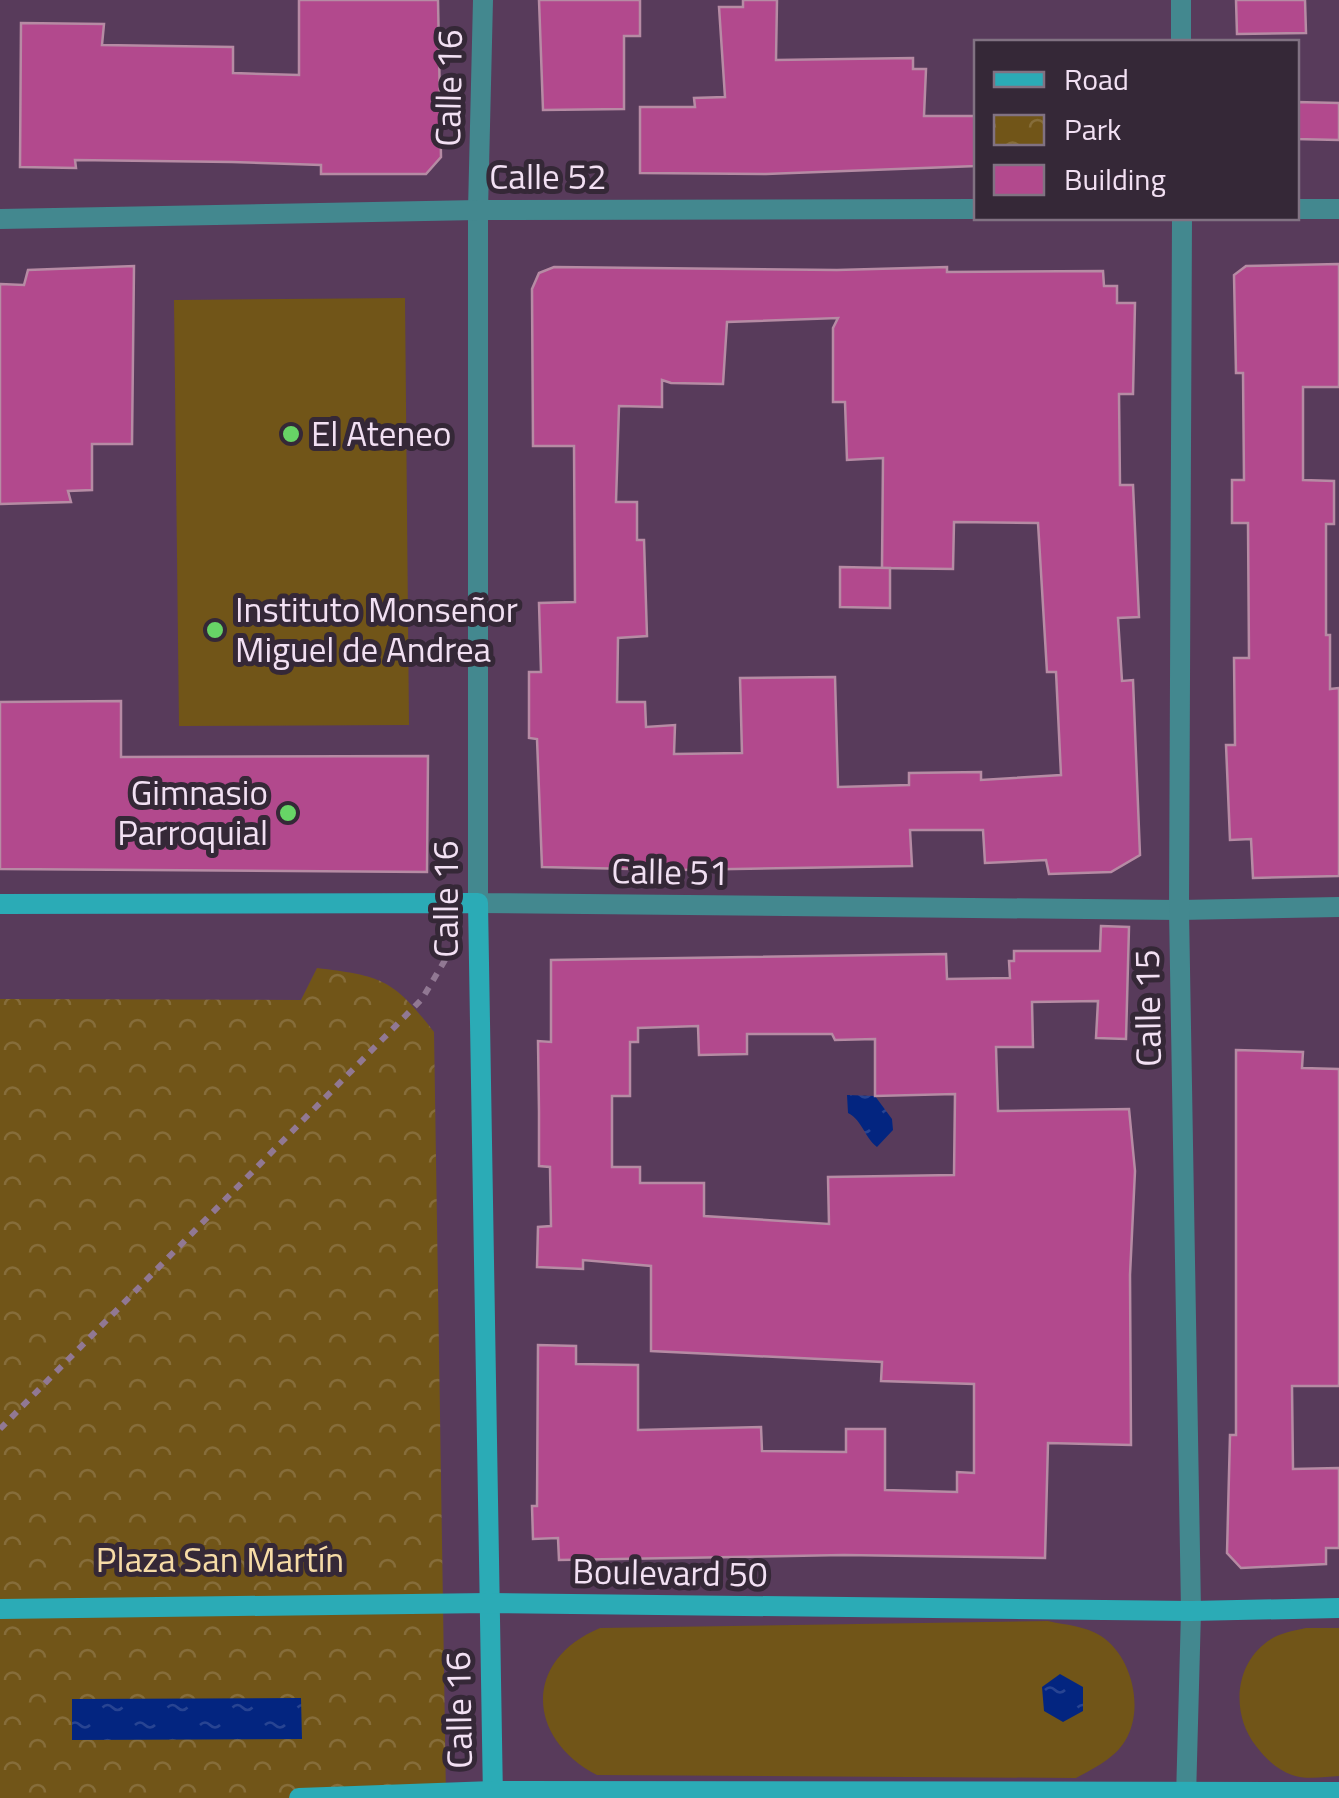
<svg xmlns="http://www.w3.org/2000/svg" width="1339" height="1798" font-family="'Titillium Web',sans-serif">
<defs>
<pattern id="park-crowns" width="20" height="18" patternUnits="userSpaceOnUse" patternTransform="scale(2.5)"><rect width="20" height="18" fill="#715518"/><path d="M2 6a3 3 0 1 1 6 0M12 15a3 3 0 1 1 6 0" fill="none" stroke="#866d3a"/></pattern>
<pattern id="water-ripples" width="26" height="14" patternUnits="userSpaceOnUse" patternTransform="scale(2.5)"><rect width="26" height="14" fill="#032580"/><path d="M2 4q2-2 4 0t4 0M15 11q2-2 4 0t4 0" fill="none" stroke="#284492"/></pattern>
</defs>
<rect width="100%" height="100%" fill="#583b5b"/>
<g fill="#715518">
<path d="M 405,298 L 409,725 L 179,726 L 174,300 Z"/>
<path d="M 1048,1621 C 1065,1625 1086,1626 1101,1636 C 1132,1656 1145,1709 1125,1741 C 1115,1758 1093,1769 1076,1778 L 597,1775 C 526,1738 523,1660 600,1628 Z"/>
<path d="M 1306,1628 L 1339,1628 L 1339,1776 C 1325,1777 1305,1780 1292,1775 C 1277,1770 1265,1758 1256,1746 C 1231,1714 1234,1665 1268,1641 C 1279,1633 1293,1631 1306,1628 Z"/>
</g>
<path fill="url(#park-crowns)" d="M 317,968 C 382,976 393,979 434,1032 L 446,1798 L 0,1798 L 0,999 L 301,1000 Z"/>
<g fill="url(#water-ripples)">
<path d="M 847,1095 L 875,1096 L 892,1119 L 893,1130 L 877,1147 C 864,1137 863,1121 848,1113 Z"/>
<path d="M 1060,1674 L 1083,1687 L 1083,1711 L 1063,1722 L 1044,1711 L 1042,1687 Z"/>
<path d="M 301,1698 L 302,1739 L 72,1740 L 72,1699 Z"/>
</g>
<g fill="#b2498d" stroke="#b68ba4" stroke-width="2.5" fill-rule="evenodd">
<path d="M 299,0 L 438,0 L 441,157 L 426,174 L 321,174 L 321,165 L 232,162 L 75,160 L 76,168 L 20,167 L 21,23 L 104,24 L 102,45 L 233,47 L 233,73 L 299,75 Z"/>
<path d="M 539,0 L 640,0 L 640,36 L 624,36 L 624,109 L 543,110 Z"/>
<path d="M 743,0 L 777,0 L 776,60 L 913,58 L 913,69 L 926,69 L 924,116 L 976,116 L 976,166 L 766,174 L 640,173 L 640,107 L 695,107 L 694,98 L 725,97 L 719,7 L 743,7 Z"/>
<path d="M 1236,0 L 1305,0 L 1306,33 L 1237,34 Z"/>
<path d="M 1296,102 L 1339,103 L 1339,140 L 1296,139 Z"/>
<path d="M 1339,264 L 1339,387 L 1303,387 L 1303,480 L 1334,481 L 1334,524 L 1326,524 L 1326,635 L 1330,635 L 1330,689 L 1339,688 L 1339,876 L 1253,878 L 1251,839 L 1230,840 L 1226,745 L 1235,745 L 1234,658 L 1249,658 L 1248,523 L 1232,523 L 1232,480 L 1244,480 L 1243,373 L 1236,373 L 1234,275 L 1246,266 Z"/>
<path d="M 134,266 L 132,444 L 92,444 L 92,490 L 68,491 L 71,502 L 0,504 L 0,284 L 24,285 L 28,270 Z"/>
<path d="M 554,267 L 837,270 L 947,267 L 947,272 L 1103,271 L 1104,286 L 1117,286 L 1117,303 L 1135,303 L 1133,394 L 1119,394 L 1120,485 L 1133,485 L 1139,617 L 1118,618 L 1122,681 L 1133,680 L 1140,855 L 1111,872 L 1049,874 L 1046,860 L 985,863 L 983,830 L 910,830 L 912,866 L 677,870 L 542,867 L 537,739 L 529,738 L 529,672 L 541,672 L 539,603 L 575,602 L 574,446 L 533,446 L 532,289 L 539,273 ZM 838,318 L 833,328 L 833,402 L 845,402 L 847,460 L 883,458 L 882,568 L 953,569 L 954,522 L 1038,523 L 1047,672 L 1056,672 L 1061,775 L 981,780 L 981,772 L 909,773 L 909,785 L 838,787 L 835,677 L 740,678 L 742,753 L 674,754 L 675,725 L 646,727 L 645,702 L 617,702 L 618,638 L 647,636 L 644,540 L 637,540 L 637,502 L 616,502 L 619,406 L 662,407 L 662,380 L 671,383 L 723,384 L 727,322 Z"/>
<path d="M 840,567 L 890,568 L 890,608 L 840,607 Z"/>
<path d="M 121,701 L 121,757 L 428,756 L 427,872 L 0,869 L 0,702 Z"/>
<path d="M 1101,926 L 1129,927 L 1126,1039 L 1096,1038 L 1098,1001 L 1032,1002 L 1033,1047 L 996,1047 L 998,1111 L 1129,1109 L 1135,1171 L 1130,1275 L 1131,1445 L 1048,1443 L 1045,1558 L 844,1555 L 559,1560 L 558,1538 L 533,1539 L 532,1506 L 537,1506 L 538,1345 L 576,1346 L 576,1364 L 638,1365 L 638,1430 L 761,1427 L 762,1451 L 846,1452 L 846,1429 L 885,1429 L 885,1490 L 957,1492 L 957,1472 L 974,1473 L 974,1384 L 881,1381 L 882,1362 L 651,1351 L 651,1266 L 583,1260 L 583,1269 L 537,1267 L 538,1227 L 551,1226 L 550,1167 L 539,1166 L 539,1112 L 538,1041 L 551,1042 L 551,960 L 946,954 L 947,979 L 1010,978 L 1009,961 L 1014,961 L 1014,951 L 1100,951 ZM 698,1026 L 699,1055 L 747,1054 L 747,1034 L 832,1034 L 835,1040 L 875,1039 L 875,1096 L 955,1094 L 954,1175 L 828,1177 L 829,1224 L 704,1216 L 704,1183 L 640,1183 L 640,1167 L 612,1167 L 612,1096 L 630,1096 L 630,1042 L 638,1042 L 638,1028 Z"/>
<path d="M 1236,1050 L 1303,1052 L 1302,1068 L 1339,1069 L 1339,1386 L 1292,1386 L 1293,1469 L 1339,1468 L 1339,1548 L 1326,1548 L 1326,1564 L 1241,1568 L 1227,1553 L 1230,1435 L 1236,1435 Z"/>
</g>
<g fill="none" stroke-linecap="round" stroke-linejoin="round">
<path stroke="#917893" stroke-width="6" stroke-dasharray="8 8" stroke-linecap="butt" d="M 0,1429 L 422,999 L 448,955"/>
<g stroke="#43888f" stroke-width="20">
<path d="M 483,0 L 478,210 L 478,903 L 1179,910 L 1339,907"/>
<path d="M 1181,0 L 1181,42"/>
<path d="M 1296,209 L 1339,209"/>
<path d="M 1182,218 L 1179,910 L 1191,1611 L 1186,1798"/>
<path d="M 0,219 L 478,210 L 976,209"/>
</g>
<g stroke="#2babb6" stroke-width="20">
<path d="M 0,904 L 478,903 L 493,1798"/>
<path d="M 0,1609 L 489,1603 L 1191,1611 L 1339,1608"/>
<path d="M 299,1798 L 493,1791 L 1339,1792"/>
</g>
</g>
<g fill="#67d466" stroke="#352837" stroke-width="4">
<circle cx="291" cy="434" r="10"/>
<circle cx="215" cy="630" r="10"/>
<circle cx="288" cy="813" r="10"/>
</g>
<g text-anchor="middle" stroke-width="10" stroke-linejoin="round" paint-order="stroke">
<g font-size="35" fill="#f2e0f3" stroke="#352837">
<text transform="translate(449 88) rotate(-89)" y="12">Calle 16</text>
<text x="548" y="189">Calle 52</text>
<text transform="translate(670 872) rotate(1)" y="12">Calle 51</text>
<text transform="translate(446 899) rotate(-90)" y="12">Calle 16</text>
<text transform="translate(1148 1008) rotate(-91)" y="12">Calle 15</text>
<text transform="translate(670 1573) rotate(1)" y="12">Boulevard 50</text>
<text transform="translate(459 1710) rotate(-91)" y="12">Calle 16</text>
</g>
<g font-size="35" fill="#f2e0f3" stroke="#352837" text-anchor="start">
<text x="311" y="446">El Ateneo</text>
<text x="235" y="622">Instituto Monseñor<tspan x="235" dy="40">Miguel de Andrea</tspan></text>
<text x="268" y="805" text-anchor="end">Gimnasio<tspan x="268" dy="40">Parroquial</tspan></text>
</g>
<g font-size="35" fill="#f6dba6" stroke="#352837">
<text x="220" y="1572">Plaza San Martín</text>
</g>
</g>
<rect x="974" y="40" width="325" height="180" fill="#352837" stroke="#817282" stroke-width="2.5"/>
<rect x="994" y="72" width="50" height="15" fill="#2babb6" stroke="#817282" stroke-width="2.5"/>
<text x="1064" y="90" font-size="30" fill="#f2e0f3">Road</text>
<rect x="994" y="115" width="50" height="30" fill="url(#park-crowns)" stroke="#817282" stroke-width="2.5"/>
<text x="1064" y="140" font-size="30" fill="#f2e0f3">Park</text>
<rect x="994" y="165" width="50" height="30" fill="#b2498d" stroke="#817282" stroke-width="2.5"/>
<text x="1064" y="190" font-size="30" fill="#f2e0f3">Building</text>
</svg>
